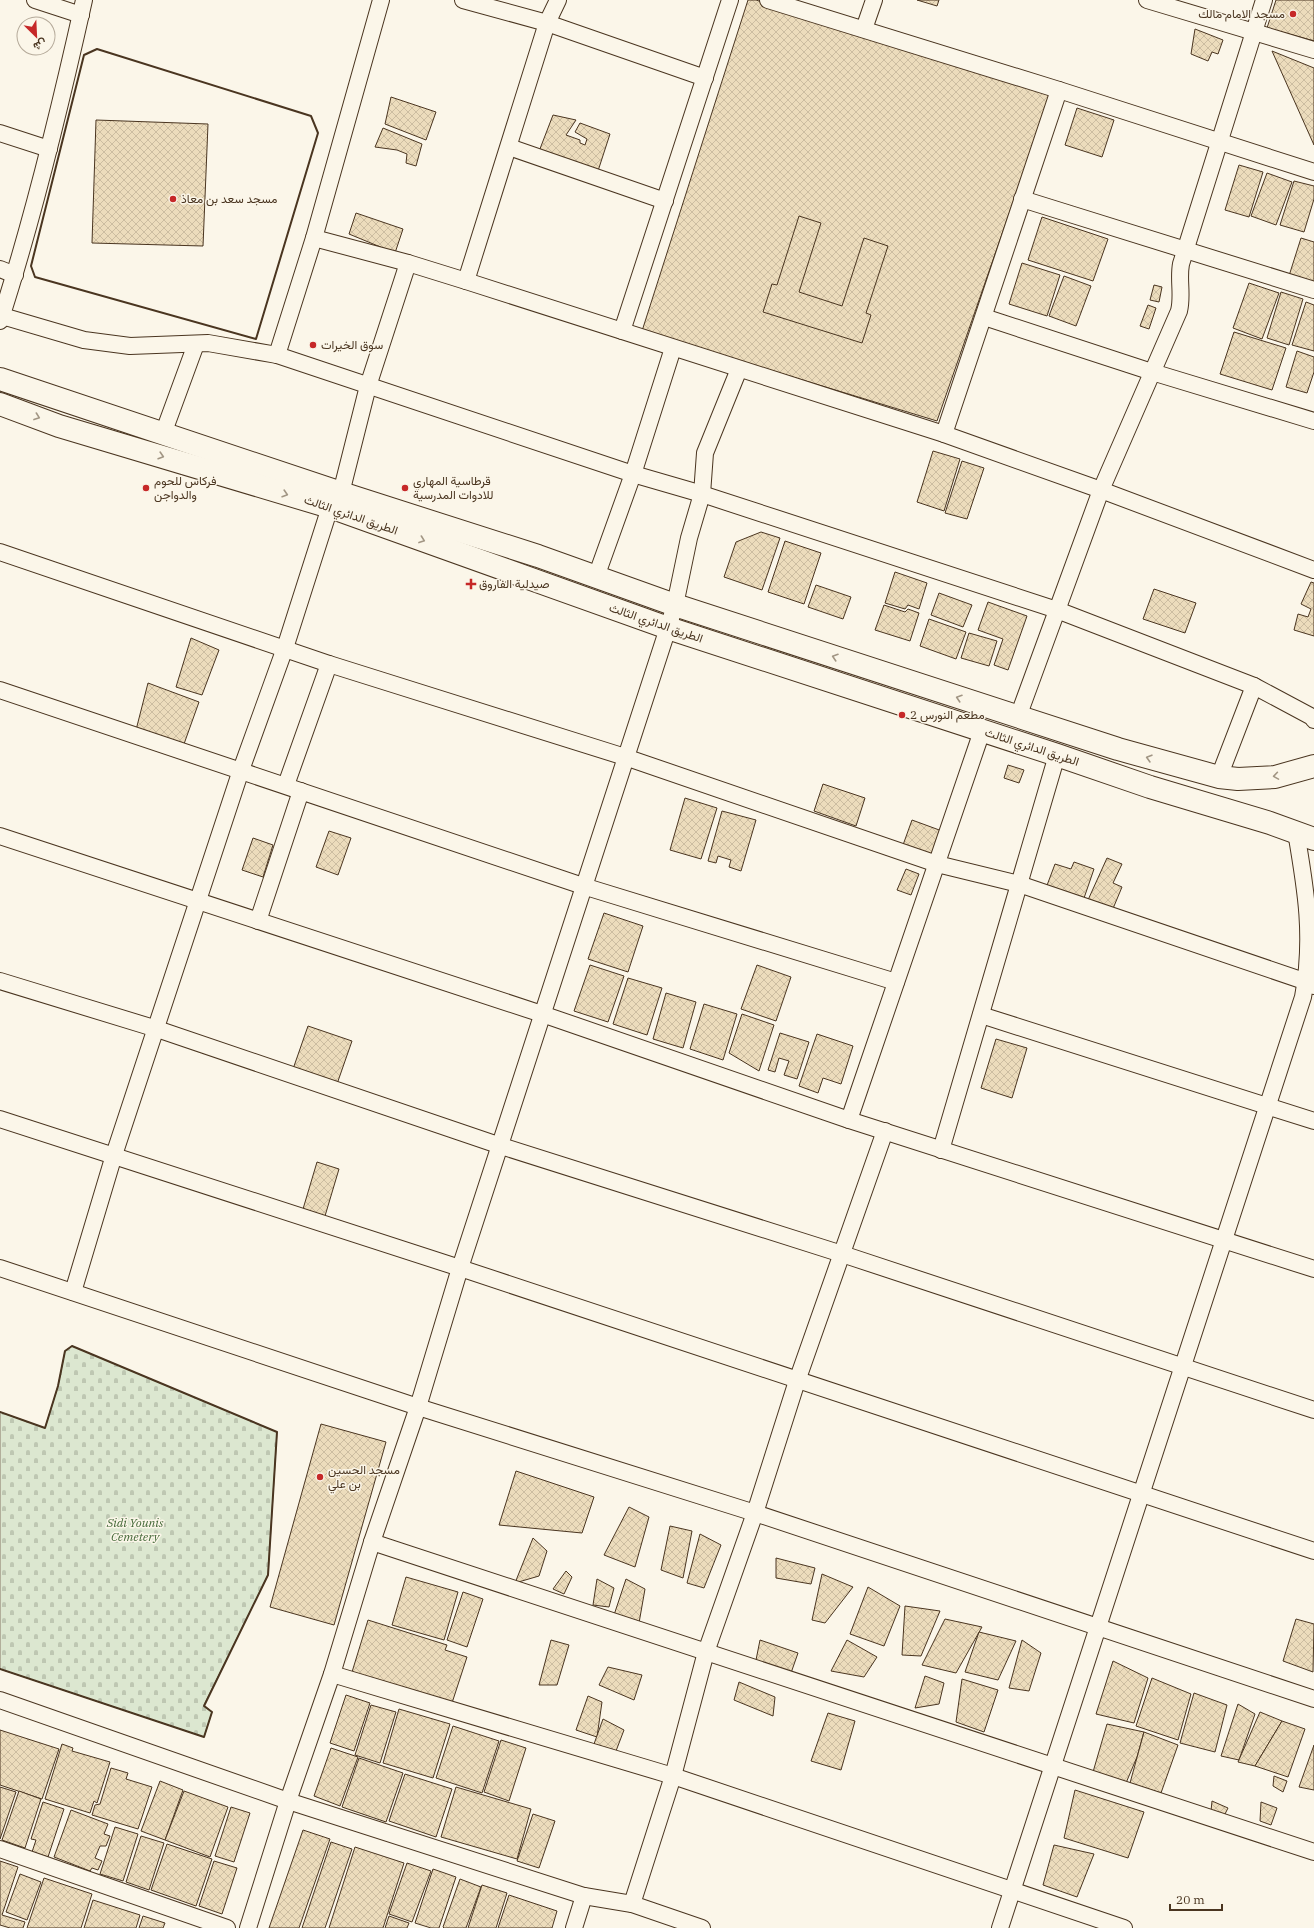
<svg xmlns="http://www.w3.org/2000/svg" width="1314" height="1928" font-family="'IBM Plex Serif',Vazirmatn,serif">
<defs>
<pattern id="cemetery-stones" width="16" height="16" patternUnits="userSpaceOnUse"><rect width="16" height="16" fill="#dce7d0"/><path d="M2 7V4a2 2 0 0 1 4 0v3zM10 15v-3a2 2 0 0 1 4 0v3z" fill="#bec7b2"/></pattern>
<pattern id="building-cross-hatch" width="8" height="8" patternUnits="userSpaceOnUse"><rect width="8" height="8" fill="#ecdcbc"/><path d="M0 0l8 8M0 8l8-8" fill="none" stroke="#ccbda1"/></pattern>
</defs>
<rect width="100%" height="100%" fill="#fbf6e9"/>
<path fill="url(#cemetery-stones)" stroke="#887966" d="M 72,1346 L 277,1432 L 268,1575 L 204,1705 L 212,1712 L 204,1737 L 0,1669 L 0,1412 L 45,1428 L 58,1386 L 65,1351 Z"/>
<g fill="url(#building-cross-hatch)" stroke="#4a3520">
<path d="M 748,0 L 756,0 L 1051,93 L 937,421 L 642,331 Z"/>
<path d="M 917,0 L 939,0 L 937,6 Z"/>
<path d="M 1276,0 L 1314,0 L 1314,41 L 1267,28 Z"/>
<path d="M 1195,29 L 1223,40 L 1218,54 L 1212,52 L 1208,61 L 1191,54 Z"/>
<path d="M 1272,51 L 1314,68 L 1314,145 Z"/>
<path d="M 391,97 L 436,112 L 426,140 L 385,124 Z"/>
<path d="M 1077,108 L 1114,120 L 1102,157 L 1065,145 Z"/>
<path d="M 553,115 L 576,120 L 566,135 L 580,140 L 580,143 L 585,145 L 587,139 L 575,132 L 580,123 L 610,134 L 597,174 L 538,154 Z"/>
<path d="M 96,120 L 208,124 L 203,246 L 92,243 Z"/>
<path d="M 383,128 L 422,144 L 416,166 L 406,163 L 407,154 L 397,150 L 375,147 Z"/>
<path d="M 1239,165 L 1263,172 L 1249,217 L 1225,210 Z"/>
<path d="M 1267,173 L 1292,182 L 1276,225 L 1251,216 Z"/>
<path d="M 1294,181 L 1314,186 L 1314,199 L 1304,232 L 1280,225 Z"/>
<path d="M 356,213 L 403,229 L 395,253 L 349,234 Z"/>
<path d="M 799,216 L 821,223 L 799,292 L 842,306 L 864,238 L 888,246 L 866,313 L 871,315 L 862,343 L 763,312 L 772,284 L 777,285 Z"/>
<path d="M 1042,217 L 1108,239 L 1093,281 L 1028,260 Z"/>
<path d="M 1301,238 L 1314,242 L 1314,288 L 1288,279 Z"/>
<path d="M 1022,263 L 1060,275 L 1047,316 L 1009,304 Z"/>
<path d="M 1064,276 L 1091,286 L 1076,326 L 1049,316 Z"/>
<path d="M 1249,283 L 1279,293 L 1262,339 L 1233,328 Z"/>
<path d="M 1154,285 L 1162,287 L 1159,302 L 1150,300 Z"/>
<path d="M 1281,292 L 1303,299 L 1289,345 L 1267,338 Z"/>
<path d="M 1306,302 L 1314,305 L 1314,351 L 1292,345 Z"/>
<path d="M 1148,305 L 1156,308 L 1149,329 L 1140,326 Z"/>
<path d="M 1234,332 L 1286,348 L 1272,390 L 1220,374 Z"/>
<path d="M 1297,351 L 1314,357 L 1314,372 L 1307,393 L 1286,387 Z"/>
<path d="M 933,451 L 960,459 L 944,511 L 917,502 Z"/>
<path d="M 962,461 L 984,468 L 967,519 L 945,513 Z"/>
<path d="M 761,532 L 780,538 L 762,590 L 724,577 L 736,542 Z"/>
<path d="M 785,541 L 821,553 L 804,604 L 768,592 Z"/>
<path d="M 895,572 L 927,583 L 919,609 L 908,605 L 905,609 L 885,603 Z"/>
<path d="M 1311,582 L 1314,583 L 1314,636 L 1294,630 L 1298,614 L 1308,617 L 1311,609 L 1301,604 Z"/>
<path d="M 816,585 L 851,597 L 843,619 L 808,607 Z"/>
<path d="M 1154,589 L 1196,603 L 1185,633 L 1143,619 Z"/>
<path d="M 939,593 L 972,605 L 963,627 L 931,615 Z"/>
<path d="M 988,602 L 1027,616 L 1008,670 L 994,665 L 1003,639 L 978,630 Z"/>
<path d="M 884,605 L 905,612 L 908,609 L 919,613 L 910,641 L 875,630 Z"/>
<path d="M 929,619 L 966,632 L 956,659 L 920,646 Z"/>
<path d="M 969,633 L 997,641 L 989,666 L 961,658 Z"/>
<path d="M 191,638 L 219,650 L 202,695 L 176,687 Z"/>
<path d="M 148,683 L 199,702 L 184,744 L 136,730 Z"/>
<path d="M 1008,765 L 1024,770 L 1019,783 L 1004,778 Z"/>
<path d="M 823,784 L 865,798 L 856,826 L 814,811 Z"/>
<path d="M 685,798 L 717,808 L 701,859 L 670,850 Z"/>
<path d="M 722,811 L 756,820 L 741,871 L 729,867 L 731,860 L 718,856 L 716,863 L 708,861 Z"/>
<path d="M 912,820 L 942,831 L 933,856 L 903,845 Z"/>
<path d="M 329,831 L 351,838 L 338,875 L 316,867 Z"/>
<path d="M 253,838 L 273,845 L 263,877 L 242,870 Z"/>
<path d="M 1107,858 L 1122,864 L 1113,883 L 1122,887 L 1112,911 L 1088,900 Z"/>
<path d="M 1074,862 L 1094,869 L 1083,901 L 1046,888 L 1055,864 L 1071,869 Z"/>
<path d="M 906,869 L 919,874 L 911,895 L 897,890 Z"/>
<path d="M 604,913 L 643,926 L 628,972 L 588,959 Z"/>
<path d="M 590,965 L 624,976 L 608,1022 L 574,1011 Z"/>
<path d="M 757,965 L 791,977 L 776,1021 L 741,1009 Z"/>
<path d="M 628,978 L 662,988 L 647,1035 L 613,1024 Z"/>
<path d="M 666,993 L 696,1002 L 683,1048 L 653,1039 Z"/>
<path d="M 704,1004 L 737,1014 L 723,1060 L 690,1049 Z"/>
<path d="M 742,1014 L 774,1025 L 759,1071 L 729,1053 Z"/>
<path d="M 308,1026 L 352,1041 L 337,1084 L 293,1069 Z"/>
<path d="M 780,1033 L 809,1042 L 797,1079 L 784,1075 L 789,1061 L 779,1058 L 775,1072 L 768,1070 Z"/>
<path d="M 817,1034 L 853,1046 L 841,1084 L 823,1078 L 818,1093 L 799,1086 Z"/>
<path d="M 996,1039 L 1027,1048 L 1012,1098 L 981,1088 Z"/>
<path d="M 317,1162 L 339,1169 L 325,1216 L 303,1209 Z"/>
<path d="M 321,1424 L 386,1442 L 334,1625 L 270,1607 Z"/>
<path d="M 516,1471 L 594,1497 L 582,1533 L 499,1525 Z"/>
<path d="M 629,1507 L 649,1517 L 635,1567 L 604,1555 Z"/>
<path d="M 670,1526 L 692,1531 L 683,1578 L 661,1570 Z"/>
<path d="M 700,1534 L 721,1545 L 704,1588 L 687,1583 Z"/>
<path d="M 533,1538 L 547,1551 L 539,1576 L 515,1583 Z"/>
<path d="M 776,1558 L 815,1568 L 811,1584 L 776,1578 Z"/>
<path d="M 566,1571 L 572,1577 L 564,1594 L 553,1589 Z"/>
<path d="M 822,1574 L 853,1587 L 825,1623 L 812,1620 Z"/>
<path d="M 406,1577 L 458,1592 L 444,1640 L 392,1625 Z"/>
<path d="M 597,1579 L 614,1588 L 609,1607 L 593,1605 Z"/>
<path d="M 626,1579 L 645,1589 L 639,1623 L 614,1615 Z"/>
<path d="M 868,1587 L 900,1606 L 884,1646 L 850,1634 Z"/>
<path d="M 463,1592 L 483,1599 L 467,1647 L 447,1640 Z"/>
<path d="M 905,1606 L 940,1611 L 921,1656 L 902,1655 Z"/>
<path d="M 945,1619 L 982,1627 L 956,1673 L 922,1665 Z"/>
<path d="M 1296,1619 L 1314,1624 L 1313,1672 L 1283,1661 Z"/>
<path d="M 368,1620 L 447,1645 L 445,1650 L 467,1657 L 452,1703 L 352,1672 Z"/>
<path d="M 979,1632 L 1016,1641 L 998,1680 L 965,1672 Z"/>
<path d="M 551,1640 L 569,1645 L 557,1685 L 539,1685 Z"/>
<path d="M 760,1640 L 798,1653 L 791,1673 L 756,1660 Z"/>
<path d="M 847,1640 L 877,1657 L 864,1677 L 831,1671 Z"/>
<path d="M 1022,1640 L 1041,1653 L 1029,1691 L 1009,1688 Z"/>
<path d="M 1113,1661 L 1148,1678 L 1134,1723 L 1096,1714 Z"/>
<path d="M 608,1667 L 642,1675 L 634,1700 L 599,1685 Z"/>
<path d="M 925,1676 L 944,1683 L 939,1704 L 915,1708 Z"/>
<path d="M 1152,1678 L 1191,1694 L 1178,1740 L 1136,1726 Z"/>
<path d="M 962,1679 L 998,1690 L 984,1732 L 956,1722 Z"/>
<path d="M 739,1682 L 775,1697 L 773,1716 L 734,1700 Z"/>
<path d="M 1194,1693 L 1227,1705 L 1215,1752 L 1180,1743 Z"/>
<path d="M 346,1695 L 370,1703 L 354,1751 L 330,1743 Z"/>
<path d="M 588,1696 L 602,1702 L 597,1737 L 576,1730 Z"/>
<path d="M 1238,1704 L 1255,1714 L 1239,1760 L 1221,1756 Z"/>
<path d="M 371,1705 L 396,1712 L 380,1763 L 355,1755 Z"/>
<path d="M 399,1709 L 450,1724 L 433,1778 L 383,1763 Z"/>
<path d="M 1260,1712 L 1282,1721 L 1255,1766 L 1238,1762 Z"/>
<path d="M 828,1713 L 855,1721 L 841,1770 L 811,1761 Z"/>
<path d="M 603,1719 L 624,1730 L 616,1751 L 594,1744 Z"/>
<path d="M 1282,1721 L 1305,1729 L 1288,1777 L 1255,1766 Z"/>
<path d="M 1107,1724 L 1144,1732 L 1137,1757 L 1126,1783 L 1093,1772 Z"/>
<path d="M 453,1726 L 499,1741 L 482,1793 L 436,1778 Z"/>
<path d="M 0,1730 L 59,1749 L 42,1799 L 0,1785 Z"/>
<path d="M 1144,1732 L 1178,1745 L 1161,1793 L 1130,1783 Z"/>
<path d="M 501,1740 L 526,1748 L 509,1801 L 484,1792 Z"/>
<path d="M 62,1744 L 73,1748 L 72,1751 L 110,1762 L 97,1803 L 94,1801 L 90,1813 L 45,1799 Z"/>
<path d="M 1314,1745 L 1314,1790 L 1299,1787 Z"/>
<path d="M 331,1748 L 358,1757 L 340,1806 L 314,1796 Z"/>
<path d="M 359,1758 L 403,1773 L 386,1822 L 342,1807 Z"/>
<path d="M 111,1768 L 128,1773 L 126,1779 L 152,1787 L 138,1829 L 92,1815 L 95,1805 L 100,1804 Z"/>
<path d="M 405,1774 L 452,1789 L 436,1837 L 389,1821 Z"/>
<path d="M 1274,1776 L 1287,1781 L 1283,1792 L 1273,1786 Z"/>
<path d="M 160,1781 L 183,1790 L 165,1840 L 141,1831 Z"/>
<path d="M 0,1787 L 16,1792 L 0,1839 Z"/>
<path d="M 456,1787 L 531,1809 L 517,1859 L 441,1837 Z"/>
<path d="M 1075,1790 L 1144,1812 L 1128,1858 L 1064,1838 Z"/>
<path d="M 19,1791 L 41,1799 L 25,1848 L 2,1840 Z"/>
<path d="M 184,1791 L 228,1807 L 210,1857 L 165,1840 Z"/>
<path d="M 1212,1801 L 1228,1808 L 1224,1816 L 1211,1811 Z"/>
<path d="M 43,1802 L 64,1809 L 48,1857 L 32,1852 L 36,1840 L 31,1839 Z"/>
<path d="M 1261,1802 L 1277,1808 L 1271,1825 L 1260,1821 Z"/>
<path d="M 231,1807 L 250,1813 L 234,1862 L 215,1856 Z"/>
<path d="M 71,1810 L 108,1824 L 104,1834 L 110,1836 L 106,1846 L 100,1846 L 95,1858 L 102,1861 L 98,1870 L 92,1868 L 90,1871 L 54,1857 Z"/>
<path d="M 533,1814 L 555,1821 L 539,1868 L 517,1861 Z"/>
<path d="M 115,1827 L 138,1834 L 123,1881 L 100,1874 Z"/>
<path d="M 303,1830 L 330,1839 L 299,1928 L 269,1928 Z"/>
<path d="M 141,1836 L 164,1843 L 149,1890 L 126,1882 Z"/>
<path d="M 331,1842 L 352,1849 L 325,1928 L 302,1928 Z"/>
<path d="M 167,1844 L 212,1859 L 196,1906 L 151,1890 Z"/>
<path d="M 1054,1845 L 1094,1854 L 1077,1897 L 1043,1885 Z"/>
<path d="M 355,1847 L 404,1863 L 383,1928 L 329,1928 Z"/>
<path d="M 0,1861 L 18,1867 L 2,1915 L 25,1922 L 23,1928 L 10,1928 L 0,1925 Z"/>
<path d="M 214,1861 L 237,1868 L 222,1914 L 199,1906 Z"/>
<path d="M 407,1863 L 431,1871 L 412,1922 L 389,1914 Z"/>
<path d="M 433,1869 L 456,1877 L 439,1928 L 431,1928 L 415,1923 Z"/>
<path d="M 20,1874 L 41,1882 L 27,1920 L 6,1912 Z"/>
<path d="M 44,1878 L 92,1894 L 81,1928 L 27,1928 Z"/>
<path d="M 460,1879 L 481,1887 L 466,1928 L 444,1928 L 443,1927 Z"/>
<path d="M 482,1885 L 507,1893 L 496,1928 L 468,1928 Z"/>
<path d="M 509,1895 L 557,1911 L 552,1928 L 498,1928 Z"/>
<path d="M 93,1900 L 140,1915 L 136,1928 L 84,1928 Z"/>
<path d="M 143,1916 L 165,1923 L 163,1928 L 139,1928 Z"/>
<path d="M 389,1916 L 409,1923 L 407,1928 L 385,1928 Z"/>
</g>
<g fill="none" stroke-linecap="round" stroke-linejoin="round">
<defs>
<g id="street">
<path d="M 35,0 L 81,15"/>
<path d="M 463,0 L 547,23 L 705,78"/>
<path d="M 768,0 L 1059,90 L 1314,172"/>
<path d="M 1147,0 L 1314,50"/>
<path d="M 864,29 L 874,0"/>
<path d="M 0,133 L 49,149"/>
<path d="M 509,147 L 665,201"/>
<path d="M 1022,199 L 1314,290"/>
<path d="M 314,238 L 408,263 L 466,281 L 944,434 L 1101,490 L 1314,570"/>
<path d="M 0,269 L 15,275"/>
<path d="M 466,281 L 547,23 L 558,0"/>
<path d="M 2,316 L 84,340 L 130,346 L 208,343 L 277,355 L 633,474 L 702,494 L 1057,610 L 1254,686 L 1312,717 L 1314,720"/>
<path d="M 984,317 L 1152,372 L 1314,421"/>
<path d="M 0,321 C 34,216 60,108 84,0"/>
<path d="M 622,331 L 730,0"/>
<path d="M 277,355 L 314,238 L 381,0"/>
<path d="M 163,434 L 196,344"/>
<path d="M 944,434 L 1059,90"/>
<path d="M 341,493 L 368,386 L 408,263"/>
<path d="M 0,552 L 329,664 L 625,757 L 937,864 L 1019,884 L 1307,982 L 1314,986"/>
<path d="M 596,577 L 633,474 L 673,348"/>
<path d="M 0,690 L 583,886 L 896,982"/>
<path d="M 1018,717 L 1101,490 L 1179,311 C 1183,295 1178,280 1181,264 L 1264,0"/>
<path d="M 1219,777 L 1254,686"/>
<path d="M 286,785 L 329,664"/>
<path d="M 0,836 L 542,1014 L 849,1120 L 1314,1269"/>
<path d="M 258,921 L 301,791"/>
<path d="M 0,981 L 157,1029 L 501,1146 L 842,1254 L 1314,1410"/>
<path d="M 981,1015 L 1314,1121"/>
<path d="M 0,1119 L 460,1268 L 1314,1551"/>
<path d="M 849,1120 L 982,731"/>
<path d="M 941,1150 L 1057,755"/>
<path d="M 0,1268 L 418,1407 L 755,1513 L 1314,1699"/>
<path d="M 73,1292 L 114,1155 L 241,770 L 285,648 L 330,507"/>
<path d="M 372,1542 L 1314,1852"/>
<path d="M 332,1674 L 673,1776 L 1124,1928"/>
<path d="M 0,1700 L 288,1801 L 584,1896 L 632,1904 L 702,1928"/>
<path d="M 0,1849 L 227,1928"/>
<path d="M 632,1904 L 673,1776 L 706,1652 L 755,1513 L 797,1381 L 885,1131"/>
<path d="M 248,1928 L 288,1801 L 332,1674 L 372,1542 L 418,1407 L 460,1268 L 668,628 L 675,605 L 689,538 L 702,494 L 705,453 L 739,369"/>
<path d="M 574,1928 L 584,1896"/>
<path d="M 1000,1928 L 1303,997 C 1314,938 1306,890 1296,832"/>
</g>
<g id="highway">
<path d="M 0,379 L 341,493 L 538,556 L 675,605 L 1118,749 L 1219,777 L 1238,779 L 1275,777 L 1314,766"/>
<path d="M 0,404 L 59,426 L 330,507 L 668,628 L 1057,755 L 1150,787 L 1270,823 L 1314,839"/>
</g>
</defs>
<use href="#street" stroke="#4a3520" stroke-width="18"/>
<use href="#highway" stroke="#4a3520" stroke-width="24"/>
<use href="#street" stroke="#fbf6e9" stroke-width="16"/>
<use href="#highway" stroke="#fbf6e9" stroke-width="22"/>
<g stroke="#4a3520" stroke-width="2">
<path d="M 97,49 L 311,116 L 318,133 L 256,339 L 35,277 L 31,266 L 84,55 Z"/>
<path d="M 0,1412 L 45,1428 L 58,1386 L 65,1351 L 72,1346 L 277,1432 L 268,1575 L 204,1706 L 212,1712 L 204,1737 L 0,1669"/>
</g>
</g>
<defs><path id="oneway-chevron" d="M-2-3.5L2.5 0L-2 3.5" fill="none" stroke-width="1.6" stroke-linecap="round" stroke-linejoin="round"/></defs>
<g stroke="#a29684">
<use href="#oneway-chevron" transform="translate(37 417) rotate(20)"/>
<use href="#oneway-chevron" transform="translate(161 456) rotate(17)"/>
<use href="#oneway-chevron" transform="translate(285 494) rotate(17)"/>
<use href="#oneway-chevron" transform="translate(422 540) rotate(20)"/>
<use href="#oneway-chevron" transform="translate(835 657) rotate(-162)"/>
<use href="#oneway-chevron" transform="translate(959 698) rotate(-162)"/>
<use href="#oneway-chevron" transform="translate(1149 758) rotate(-164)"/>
<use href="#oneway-chevron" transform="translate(1276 776) rotate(171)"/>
</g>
<g fill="#c62828" stroke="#fbf6e9" stroke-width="1.5">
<circle cx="1293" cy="14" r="4"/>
<circle cx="173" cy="199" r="4"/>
<circle cx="313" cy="345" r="4"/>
<circle cx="146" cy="488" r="4"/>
<circle cx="405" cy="488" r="4"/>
<path d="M469 578h4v4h4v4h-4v4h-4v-4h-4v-4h4z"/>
<circle cx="902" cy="715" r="4"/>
<circle cx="320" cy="1477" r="4"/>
</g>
<g text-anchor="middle" stroke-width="3" stroke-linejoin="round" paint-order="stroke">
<g font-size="12" fill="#4a3520" stroke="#fbf6e9" text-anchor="start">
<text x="1285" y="18" text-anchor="end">مسجد الامام مالك</text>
<text x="181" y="203">مسجد سعد بن معاذ</text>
<text x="321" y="349">سوق الخيرات</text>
<text x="154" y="485">فركاس للحوم<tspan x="154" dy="14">والدواجن</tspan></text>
<text x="413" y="485">قرطاسية المهاري<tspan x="413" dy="14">للادوات المدرسية</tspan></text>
<text x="479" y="588">صيدلية الفاروق</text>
<text x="910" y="719">مطعم النورس 2</text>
<text x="328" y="1474">مسجد الحسين<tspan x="328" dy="14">بن علي</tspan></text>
</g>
<g font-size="12" fill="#4a3520" stroke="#fbf6e9">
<text transform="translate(351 515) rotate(19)" y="4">الطريق الدائري الثالث</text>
<text transform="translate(656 623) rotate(19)" y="4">الطريق الدائري الثالث</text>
<text transform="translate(1032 747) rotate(18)" y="4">الطريق الدائري الثالث</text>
</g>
<g font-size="12" font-style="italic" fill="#436837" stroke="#fbf6e9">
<text x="135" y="1527">Sidi Younis<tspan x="135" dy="14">Cemetery</tspan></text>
</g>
</g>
<g transform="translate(36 36) rotate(156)"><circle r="19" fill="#fbf6e9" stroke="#b4a999"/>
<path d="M0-3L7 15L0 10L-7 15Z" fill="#c62828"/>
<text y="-6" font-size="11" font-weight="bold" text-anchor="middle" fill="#4a3520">ش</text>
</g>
<path d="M1170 1904v6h52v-6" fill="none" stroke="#4a3520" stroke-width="2"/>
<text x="1176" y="1904" font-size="12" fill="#4a3520" stroke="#fbf6e9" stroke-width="3" paint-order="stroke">20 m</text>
</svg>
